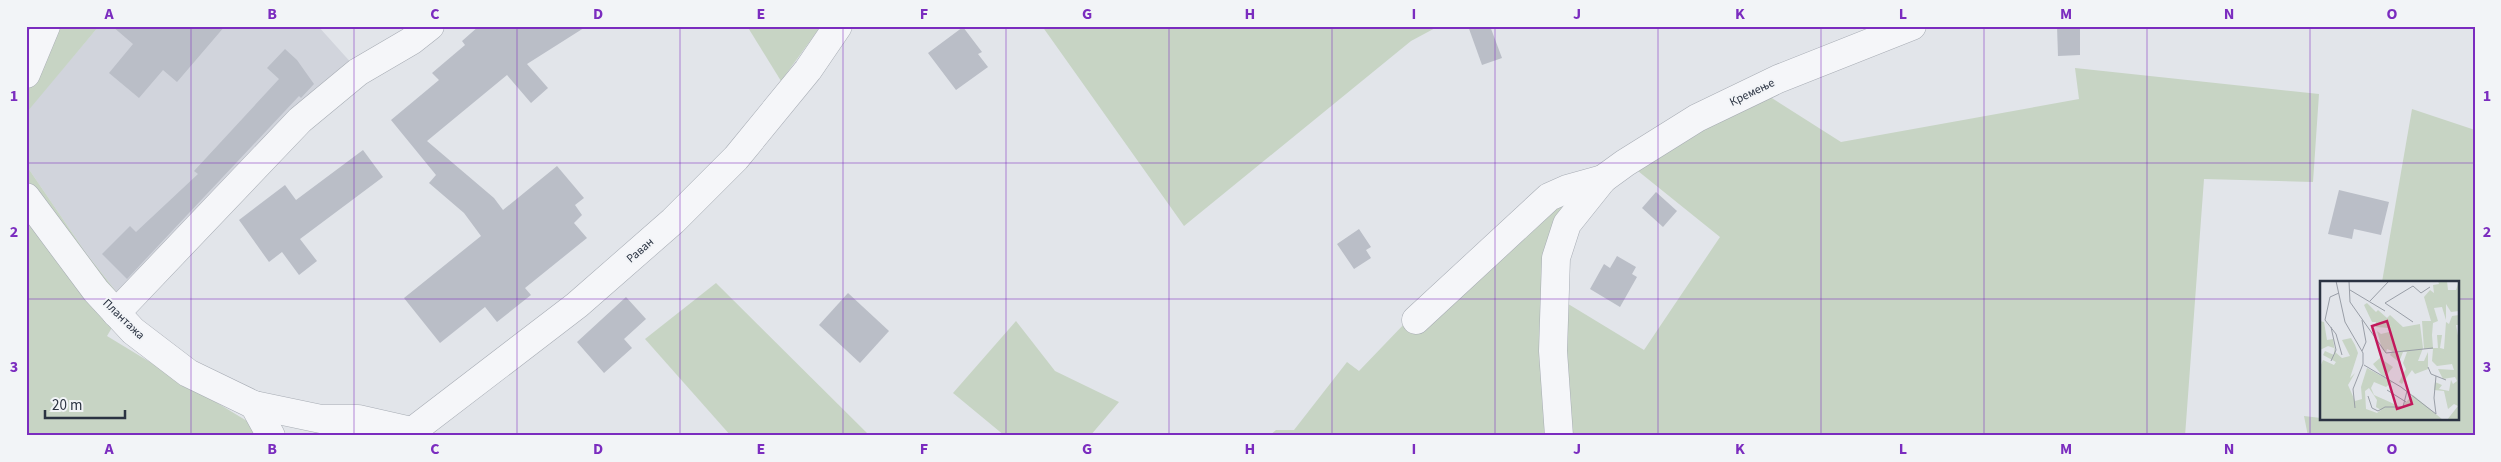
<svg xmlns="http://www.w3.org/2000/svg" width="2501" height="462" font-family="'Source Sans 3',sans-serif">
<rect width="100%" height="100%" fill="#e2e5ea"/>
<path fill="#d1d4dc" d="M 99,26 L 318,26 L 354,66 L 126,304 L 86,253 L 26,165 L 26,112 Z"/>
<g fill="#c7d4c4">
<path d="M 26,26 L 99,26 L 27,112 L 26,117 Z"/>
<path d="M 747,26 L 821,26 L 781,81 Z"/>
<path d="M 1042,26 L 1439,26 L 1411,41 L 1184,226 Z"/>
<path d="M 2075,68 L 2319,94 L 2313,182 L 2204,179 L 2185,436 L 1562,436 L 1560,299 L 1644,350 L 1720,237 L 1633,167 L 1764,93 L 1841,142 L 2079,99 Z"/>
<path d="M 2412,109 L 2475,130 L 2475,436 L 2308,436 L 2304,416 L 2321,418 L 2457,418 L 2457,282 L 2382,282 Z"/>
<path d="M 26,165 L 86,253 L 126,304 L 107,336 L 257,427 L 256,436 L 26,436 Z"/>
<path d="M 1555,200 L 1570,213 L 1553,436 L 1269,436 L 1276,430 L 1294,430 L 1347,362 L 1359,371 L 1407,321 Z"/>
<path d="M 716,283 L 870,436 L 731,436 L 645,339 Z"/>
<path d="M 1016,321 L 1055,371 L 1119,402 L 1090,436 L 1005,436 L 953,393 Z"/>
</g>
<g fill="#babec7">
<path d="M 112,26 L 225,26 L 177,82 L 163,70 L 139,98 L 109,73 L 133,44 Z"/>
<path d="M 479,26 L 587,26 L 527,64 L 548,88 L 531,103 L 507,75 L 427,141 L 494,198 L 503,210 L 557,166 L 584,198 L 575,205 L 582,215 L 574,223 L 587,238 L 525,288 L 531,295 L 497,322 L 485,307 L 440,343 L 404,298 L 481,236 L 464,213 L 429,183 L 436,175 L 391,120 L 439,80 L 432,73 L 465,45 L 462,41 Z"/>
<path d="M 1468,26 L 1490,26 L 1502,58 L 1482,65 Z"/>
<path d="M 2057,26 L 2080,26 L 2080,55 L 2058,56 Z"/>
<path d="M 963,27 L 982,52 L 978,54 L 988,67 L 956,90 L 928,53 Z"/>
<path d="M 285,49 L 297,60 L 314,84 L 301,98 L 299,96 L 127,279 L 102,254 L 130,226 L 136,232 L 198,174 L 194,171 L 279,79 L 267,68 Z"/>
<path d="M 363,150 L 383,177 L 300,239 L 317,261 L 299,275 L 282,252 L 269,262 L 239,220 L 285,185 L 296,200 Z"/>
<path d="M 2339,190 L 2389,202 L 2381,235 L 2354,229 L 2352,239 L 2328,234 Z"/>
<path d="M 1656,192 L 1677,211 L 1663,227 L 1642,208 Z"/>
<path d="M 1359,229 L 1371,247 L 1366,250 L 1371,258 L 1354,269 L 1337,244 Z"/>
<path d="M 1617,256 L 1636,267 L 1632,274 L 1637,277 L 1620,307 L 1590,289 L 1604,264 L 1610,268 Z"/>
<path d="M 848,293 L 889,331 L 860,363 L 819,325 Z"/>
<path d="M 626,297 L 646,319 L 624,339 L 632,348 L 604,373 L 577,342 Z"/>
</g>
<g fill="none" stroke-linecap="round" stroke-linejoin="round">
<defs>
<g id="minor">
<path d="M 26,74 L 46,26"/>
<path d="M 26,197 L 96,291 L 133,331 L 188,373 L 254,405 L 321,419 L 358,419 L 411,431"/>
<path d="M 116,313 L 300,120 L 358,72 L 411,41 L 430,26"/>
<path d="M 1416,320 L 1549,197 L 1567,189 L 1603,179"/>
<path d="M 254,405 L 271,436"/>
<path d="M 406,436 L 577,305 L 673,221 L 736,158 L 808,70 L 838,26"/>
<path d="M 1559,436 L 1553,351 L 1556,258 L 1567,224 L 1603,179 L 1625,163 L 1697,118 L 1778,79 L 1912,26"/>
</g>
</defs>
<use href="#minor" stroke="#a7acb4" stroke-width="29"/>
<use href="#minor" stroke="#f5f6f9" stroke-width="28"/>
</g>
<path fill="none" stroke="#7b2cbf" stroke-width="1" stroke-opacity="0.55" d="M 191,26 L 191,436M 354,26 L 354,436M 517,26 L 517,436M 680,26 L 680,436M 843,26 L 843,436M 1006,26 L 1006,436M 1169,26 L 1169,436M 1332,26 L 1332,436M 1495,26 L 1495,436M 1658,26 L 1658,436M 1821,26 L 1821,436M 1984,26 L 1984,436M 2147,26 L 2147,436M 2310,26 L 2310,436M 26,163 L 2475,163M 26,299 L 2321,299M 2457,299 L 2475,299"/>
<g text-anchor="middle" stroke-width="4" stroke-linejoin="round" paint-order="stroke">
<g font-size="12" fill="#2b3342" stroke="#f2f4f7">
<text transform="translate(1752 92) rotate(-26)" y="4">Кремење</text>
<text transform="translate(640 250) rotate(-41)" y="4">Раван</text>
<text transform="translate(124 319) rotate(44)" y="4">Плантажа</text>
</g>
</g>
<g transform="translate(2320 281)">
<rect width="139" height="139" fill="#e2e5ea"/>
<path d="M 118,0 L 127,0 L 128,9 L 136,9 L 139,0 L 139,30 L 131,31 L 126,23 L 126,39 L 122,26 L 114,27 L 118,40 L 113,42 L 112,54 L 113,67 L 118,67 L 117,54 L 122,54 L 120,67 L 124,68 L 126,41 L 129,43 L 132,35 L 139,34 L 139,44 L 136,44 L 139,60 L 139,139 L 127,139 L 138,125 L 134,123 L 128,128 L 124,110 L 114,109 L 115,101 L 122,104 L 119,108 L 129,110 L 131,99 L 133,103 L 137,100 L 135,96 L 123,98 L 118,88 L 134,89 L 132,83 L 117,85 L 112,80 L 113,68 L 104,68 L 102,40 L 111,40 L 104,16 L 110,9 L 114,12 L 113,4 L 119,3 ZM 47,22 L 56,31 L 58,29 L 67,37 L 70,34 L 83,46 L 100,43 L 103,67 L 98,80 L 104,80 L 108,71 L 108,88 L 95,93 L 92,89 L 82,103 L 79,101 L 86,88 L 83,82 L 87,71 L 83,71 L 79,81 L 70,74 L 72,70 L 67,68 L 66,72 L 62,68 L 57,50 L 61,53 L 69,51 L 69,47 L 56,46 L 56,41 L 52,41 L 44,24 ZM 0,40 L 4,41 L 7,59 L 13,58 L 15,71 L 22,77 L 30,75 L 22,59 L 31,57 L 35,64 L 38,72 L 30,97 L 35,92 L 28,104 L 35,120 L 42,118 L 41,106 L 47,87 L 72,101 L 66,106 L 54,101 L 51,107 L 54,114 L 81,126 L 93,114 L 123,139 L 0,139 L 0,86 L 3,79 L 14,84 L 16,81 L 3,74 L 5,70 L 14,74 L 14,67 L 8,65 L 0,69 ZM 49,107 L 57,119 L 56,126 L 61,129 L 57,132 L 46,128 L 45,110 ZM 60,77 L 73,86 L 64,97 L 53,83 Z" fill="#c7d4c4" fill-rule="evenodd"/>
<path fill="none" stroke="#999ea7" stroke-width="1" d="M 16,0 L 25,41 L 43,72 L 43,83 L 33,108 L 35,127M 29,0 L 30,21 L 66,72 L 113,67M 30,9 L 65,30M 19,12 L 10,16 L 5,39 L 16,53 L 22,74M 50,20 L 69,0M 65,22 L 93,5 L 101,12 L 110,6M 65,22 L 93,41M 42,39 L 46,61 L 42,70M 11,46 L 16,69 L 11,80M 44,84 L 81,106 L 116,133M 108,86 L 111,93 L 126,99M 116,95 L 114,117 L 116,133M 67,109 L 86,121M 48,115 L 52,127 L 58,130 L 65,126 L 83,126 L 87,110"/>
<path fill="#c2185b" fill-opacity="0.15" stroke="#c2185b" stroke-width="2.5" d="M 67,40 L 92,123 L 77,128 L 52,45 Z"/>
<rect width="139" height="139" fill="none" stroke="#2b3342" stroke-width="2.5"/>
</g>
<rect width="2501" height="462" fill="none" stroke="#f2f4f7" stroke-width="55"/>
<path d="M45 410v8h80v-8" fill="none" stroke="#2b3342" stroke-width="2.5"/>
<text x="52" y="410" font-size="15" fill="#2b3342" stroke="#f2f4f7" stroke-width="4" paint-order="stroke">20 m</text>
<rect x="28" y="28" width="2446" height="406" fill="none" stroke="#7b2cbf" stroke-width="2"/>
<g font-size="16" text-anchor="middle" font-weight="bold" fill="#7b2cbf">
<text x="109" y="19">A</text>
<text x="272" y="19">B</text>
<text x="435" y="19">C</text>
<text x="598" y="19">D</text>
<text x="761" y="19">E</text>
<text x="924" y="19">F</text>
<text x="1087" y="19">G</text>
<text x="1250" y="19">H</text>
<text x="1414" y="19">I</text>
<text x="1577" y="19">J</text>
<text x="1740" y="19">K</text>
<text x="1903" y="19">L</text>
<text x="2066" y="19">M</text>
<text x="2229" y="19">N</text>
<text x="2392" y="19">O</text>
<text x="14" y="101">1</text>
<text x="2487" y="101">1</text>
<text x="14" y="237">2</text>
<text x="2487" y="237">2</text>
<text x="14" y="372">3</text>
<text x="2487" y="372">3</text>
<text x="109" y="454">A</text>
<text x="272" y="454">B</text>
<text x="435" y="454">C</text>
<text x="598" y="454">D</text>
<text x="761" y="454">E</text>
<text x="924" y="454">F</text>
<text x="1087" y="454">G</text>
<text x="1250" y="454">H</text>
<text x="1414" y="454">I</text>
<text x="1577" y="454">J</text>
<text x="1740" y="454">K</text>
<text x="1903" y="454">L</text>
<text x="2066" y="454">M</text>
<text x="2229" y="454">N</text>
<text x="2392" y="454">O</text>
</g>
</svg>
